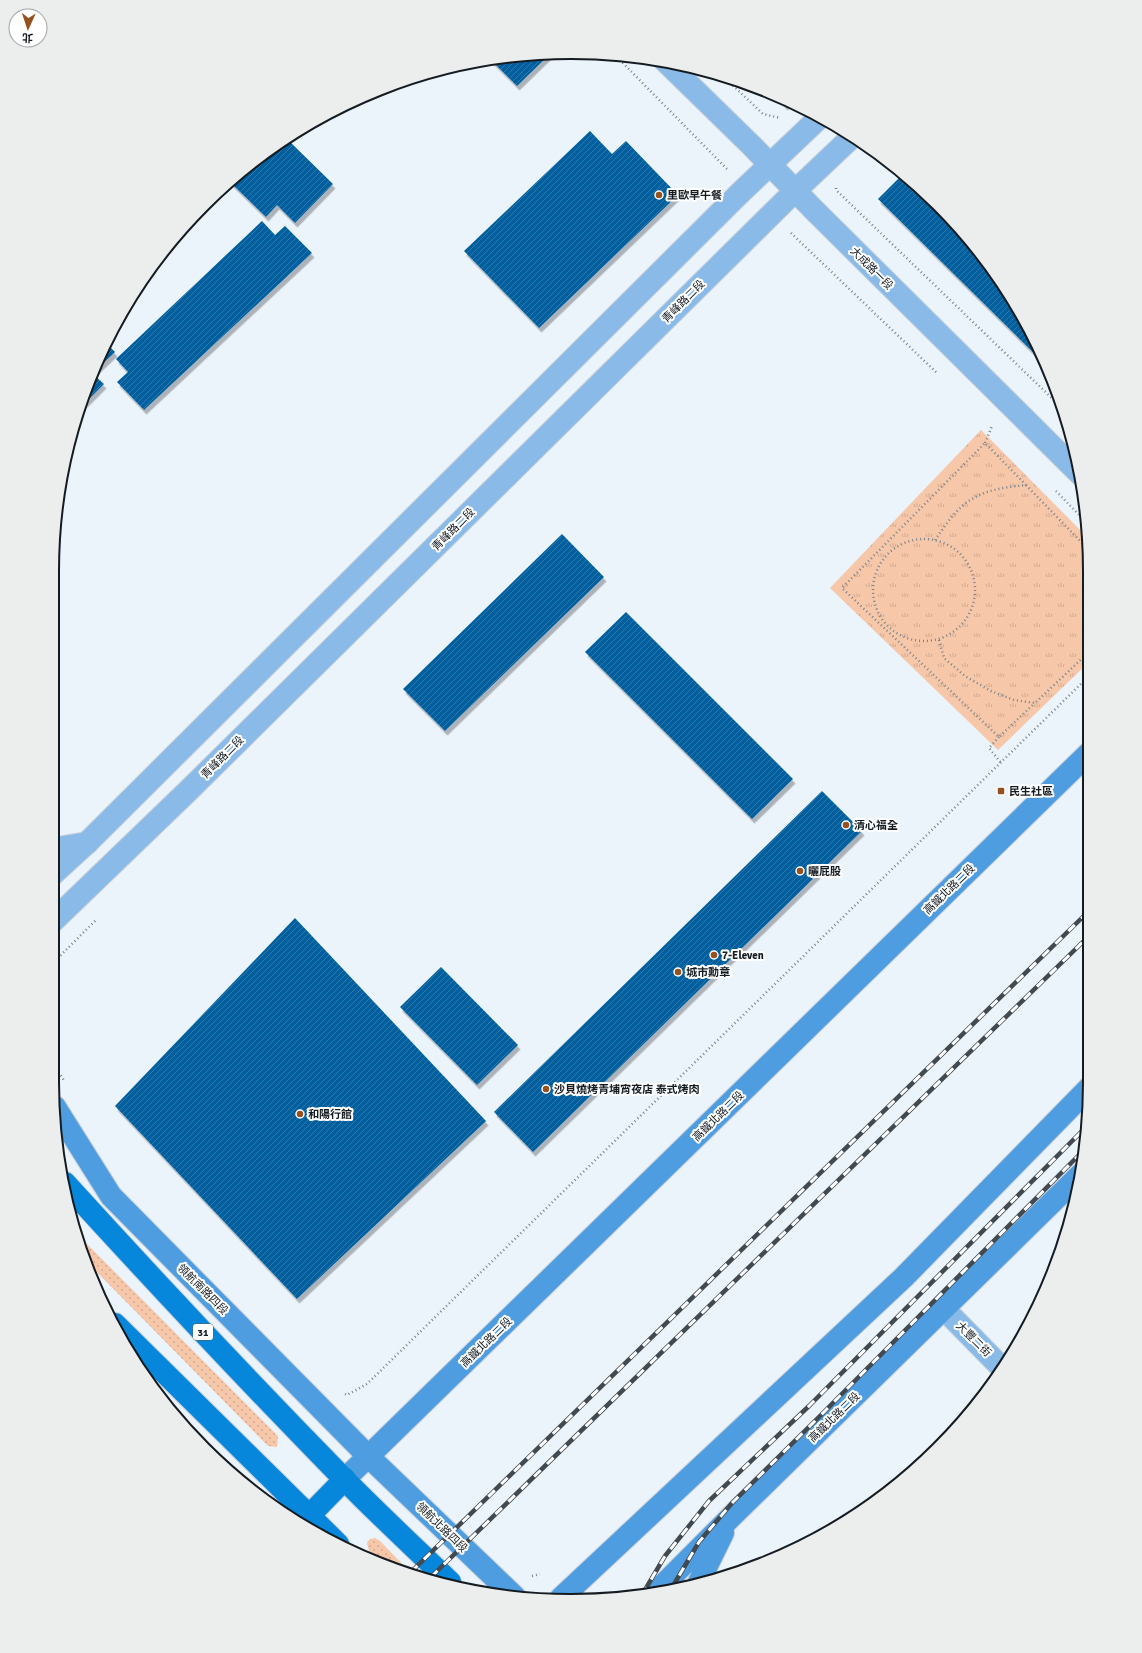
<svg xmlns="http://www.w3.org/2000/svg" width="1142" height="1653" font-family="Signika,'Noto Sans TC',sans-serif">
<defs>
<pattern id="grass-dots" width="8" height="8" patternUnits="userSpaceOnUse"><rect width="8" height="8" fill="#f6c7a9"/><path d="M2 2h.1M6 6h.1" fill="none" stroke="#d2aa91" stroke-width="1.8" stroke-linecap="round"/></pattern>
<pattern id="park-tufts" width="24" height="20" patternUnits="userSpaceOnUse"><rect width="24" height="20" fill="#f6c7a9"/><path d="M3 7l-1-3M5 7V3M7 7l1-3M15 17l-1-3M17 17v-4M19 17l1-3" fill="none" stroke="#d2aa91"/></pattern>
<pattern id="building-hatch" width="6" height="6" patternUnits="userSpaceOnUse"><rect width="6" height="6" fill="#00609f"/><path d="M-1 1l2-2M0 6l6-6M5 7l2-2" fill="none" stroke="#2e77a6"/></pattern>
<filter id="shadow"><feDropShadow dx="2.5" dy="4.5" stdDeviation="0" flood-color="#0004"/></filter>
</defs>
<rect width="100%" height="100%" fill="#ebf3fb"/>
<g fill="url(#grass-dots)">
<path d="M 75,1232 L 278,1436 L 277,1447 L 268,1446 L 84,1259 Z"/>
<path d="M 375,1538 L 380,1541 L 410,1572 C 394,1567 368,1563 367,1542 L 370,1539 Z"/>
</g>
<path fill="url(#park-tufts)" d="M 981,430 L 1087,537 L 1090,571 L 1090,661 L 998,750 L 830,588 Z"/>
<g fill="url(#building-hatch)" filter="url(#shadow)">
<path d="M 550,54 L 517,86 L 491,60 Z"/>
<path d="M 774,94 L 789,102 L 785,106 Z"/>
<path d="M 590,131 L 612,154 L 626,141 L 678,195 L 539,328 L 464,251 Z"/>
<path d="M 286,138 L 333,184 L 295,223 L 277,205 L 266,217 L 230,182 Z"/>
<path d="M 902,175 L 938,204 L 983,255 L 1036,341 L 1043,362 L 878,199 Z"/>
<path d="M 262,221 L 275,235 L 285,226 L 312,253 L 144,410 L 117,382 L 128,372 L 116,359 Z"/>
<path d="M 105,342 L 115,352 L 95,371 Z"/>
<path d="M 94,375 L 104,384 L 84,404 Z"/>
<path d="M 562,534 L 604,577 L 445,731 L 403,689 Z"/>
<path d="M 626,612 L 793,779 L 752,819 L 585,652 Z"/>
<path d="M 822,791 L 862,831 L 533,1152 L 494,1112 Z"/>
<path d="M 295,918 L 486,1121 L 297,1299 L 115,1106 Z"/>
<path d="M 441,967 L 518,1045 L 477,1085 L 400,1007 Z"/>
</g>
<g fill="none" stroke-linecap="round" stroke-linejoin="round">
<defs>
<g id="street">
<path d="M 665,61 L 752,146 L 814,210 L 1080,474"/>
<path d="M 52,849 L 87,843"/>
<path d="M 52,875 L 87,843 L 739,194 L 819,118"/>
<path d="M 52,922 L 189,790 L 795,191 L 853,136"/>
<path d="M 944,1309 L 1003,1369"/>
</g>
<g id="secondary">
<path d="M 55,1107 L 111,1196 L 369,1457 L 515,1597"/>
<path d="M 345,1479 L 1090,752"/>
<path d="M 699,1582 L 723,1533"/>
<path d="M 655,1593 L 732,1516 L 1081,1174"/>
<path d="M 561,1598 L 904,1277 L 1090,1087"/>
</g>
<g id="primary">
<path d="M 65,1183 C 156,1283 249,1382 344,1479 C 378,1514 415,1548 450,1582"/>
<path d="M 115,1324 L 338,1544"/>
<path d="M 301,1524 L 345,1479"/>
</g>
</defs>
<use href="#street" stroke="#c9d0d8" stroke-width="24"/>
<use href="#secondary" stroke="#c9d0d8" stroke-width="24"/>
<use href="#primary" stroke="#c9d0d8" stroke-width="24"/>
<g stroke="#7a8289" stroke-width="2.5" stroke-dasharray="1 3" stroke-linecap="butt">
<path d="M 617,57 L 727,169"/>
<path d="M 727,80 L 763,114 L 780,118"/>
<path d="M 836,188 L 836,190 L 1058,404"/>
<path d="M 791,233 L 938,374"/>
<path d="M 985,443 L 992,426"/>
<path d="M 1026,485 L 985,443 L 842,588 L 999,737 L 1035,703"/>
<path d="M 1056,491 L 1085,521"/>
<circle cx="924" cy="590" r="51"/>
<path d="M 935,540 C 945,526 956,508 972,499 C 988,489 1008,487 1026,485 L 1088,549"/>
<path d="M 939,640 L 944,658 L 965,676 L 991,691 L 1014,700 L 1035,703 L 1090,651"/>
<path d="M 999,737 L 989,748 L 1001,763"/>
<path d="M 52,964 L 97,919"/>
<path d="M 52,1062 L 65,1082"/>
<path d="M 345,1394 L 347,1395 L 367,1384 L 1090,675"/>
<path d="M 532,1576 L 540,1574"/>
</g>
<use href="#street" stroke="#8abbe8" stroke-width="22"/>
<use href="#secondary" stroke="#4f9de1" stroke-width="22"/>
<use href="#primary" stroke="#0687db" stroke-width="22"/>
<defs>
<g id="rail">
<path d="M 411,1572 L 1090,910"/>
<path d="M 431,1577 L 1090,935"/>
<path d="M 670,1591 L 699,1542 L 732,1503 L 819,1417 L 1083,1151"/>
<path d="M 642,1595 L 665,1556 L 709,1501 L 809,1406 L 1085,1128"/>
</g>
</defs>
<use href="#rail" stroke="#42494f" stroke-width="4.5"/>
<use href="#rail" stroke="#fff" stroke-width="3" stroke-dasharray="9" stroke-linecap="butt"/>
</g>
<g fill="#93521f" stroke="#fff" stroke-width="1.5">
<circle cx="659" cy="195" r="4"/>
<rect x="997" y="787" width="8" height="8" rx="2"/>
<circle cx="846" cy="825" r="4"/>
<circle cx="800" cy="871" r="4"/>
<circle cx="714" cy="955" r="4"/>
<circle cx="678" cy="972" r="4"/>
<circle cx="546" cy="1089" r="4"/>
<circle cx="300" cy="1114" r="4"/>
</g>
<g text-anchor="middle" stroke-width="4" stroke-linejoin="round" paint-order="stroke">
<rect fill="#fff" stroke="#5a5f64" stroke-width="1" x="193" y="1324" width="20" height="16" rx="3"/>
<g font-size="10" font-weight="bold" fill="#141b21">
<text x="203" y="1336">31</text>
</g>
<g font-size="11" font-weight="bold" fill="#141b21" stroke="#fff" text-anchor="start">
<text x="667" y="199">里歐早午餐</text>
<text x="1009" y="795">民生社區</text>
<text x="854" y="829">清心福全</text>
<text x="808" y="875">曬屁股</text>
<text x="722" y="959">7-Eleven</text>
<text x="686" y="976">城市勳章</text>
<text x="554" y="1093">沙貝燒烤青埔宵夜店 泰式烤肉</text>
<text x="308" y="1118">和陽行館</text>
</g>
<g font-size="11" fill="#141b21" stroke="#fff">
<text transform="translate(872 268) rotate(45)" y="4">大成路一段</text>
<text transform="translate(683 301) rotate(-45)" y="4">青峰路二段</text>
<text transform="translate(453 529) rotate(-45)" y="4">青峰路二段</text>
<text transform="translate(222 757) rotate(-45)" y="4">青峰路二段</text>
<text transform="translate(949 889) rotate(-44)" y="4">高鐵北路二段</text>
<text transform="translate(718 1116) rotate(-44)" y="4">高鐵北路二段</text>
<text transform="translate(203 1289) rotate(45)" y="4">領航南路四段</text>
<text transform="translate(974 1339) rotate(45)" y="4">大豐二街</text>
<text transform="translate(486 1342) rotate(-44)" y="4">高鐵北路二段</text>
<text transform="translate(834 1417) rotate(-44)" y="4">高鐵北路二段</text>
<text transform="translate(442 1527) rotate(44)" y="4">領航北路四段</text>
</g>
</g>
<path d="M0 0H1142V1653H0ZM571 59H571A512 512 0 0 1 1083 571V1082A512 512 0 0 1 571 1594H571A512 512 0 0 1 59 1082V571A512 512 0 0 1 571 59Z" fill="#eceded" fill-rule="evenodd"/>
<path fill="none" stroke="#141b21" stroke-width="2" d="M571 59H571A512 512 0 0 1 1083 571V1082A512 512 0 0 1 571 1594H571A512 512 0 0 1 59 1082V571A512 512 0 0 1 571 59Z"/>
<g transform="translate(28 28) rotate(183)"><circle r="19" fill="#ffffff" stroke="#a1a4a6"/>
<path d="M0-3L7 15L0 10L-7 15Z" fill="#93521f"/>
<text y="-6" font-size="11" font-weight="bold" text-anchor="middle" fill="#141b21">北</text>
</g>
</svg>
